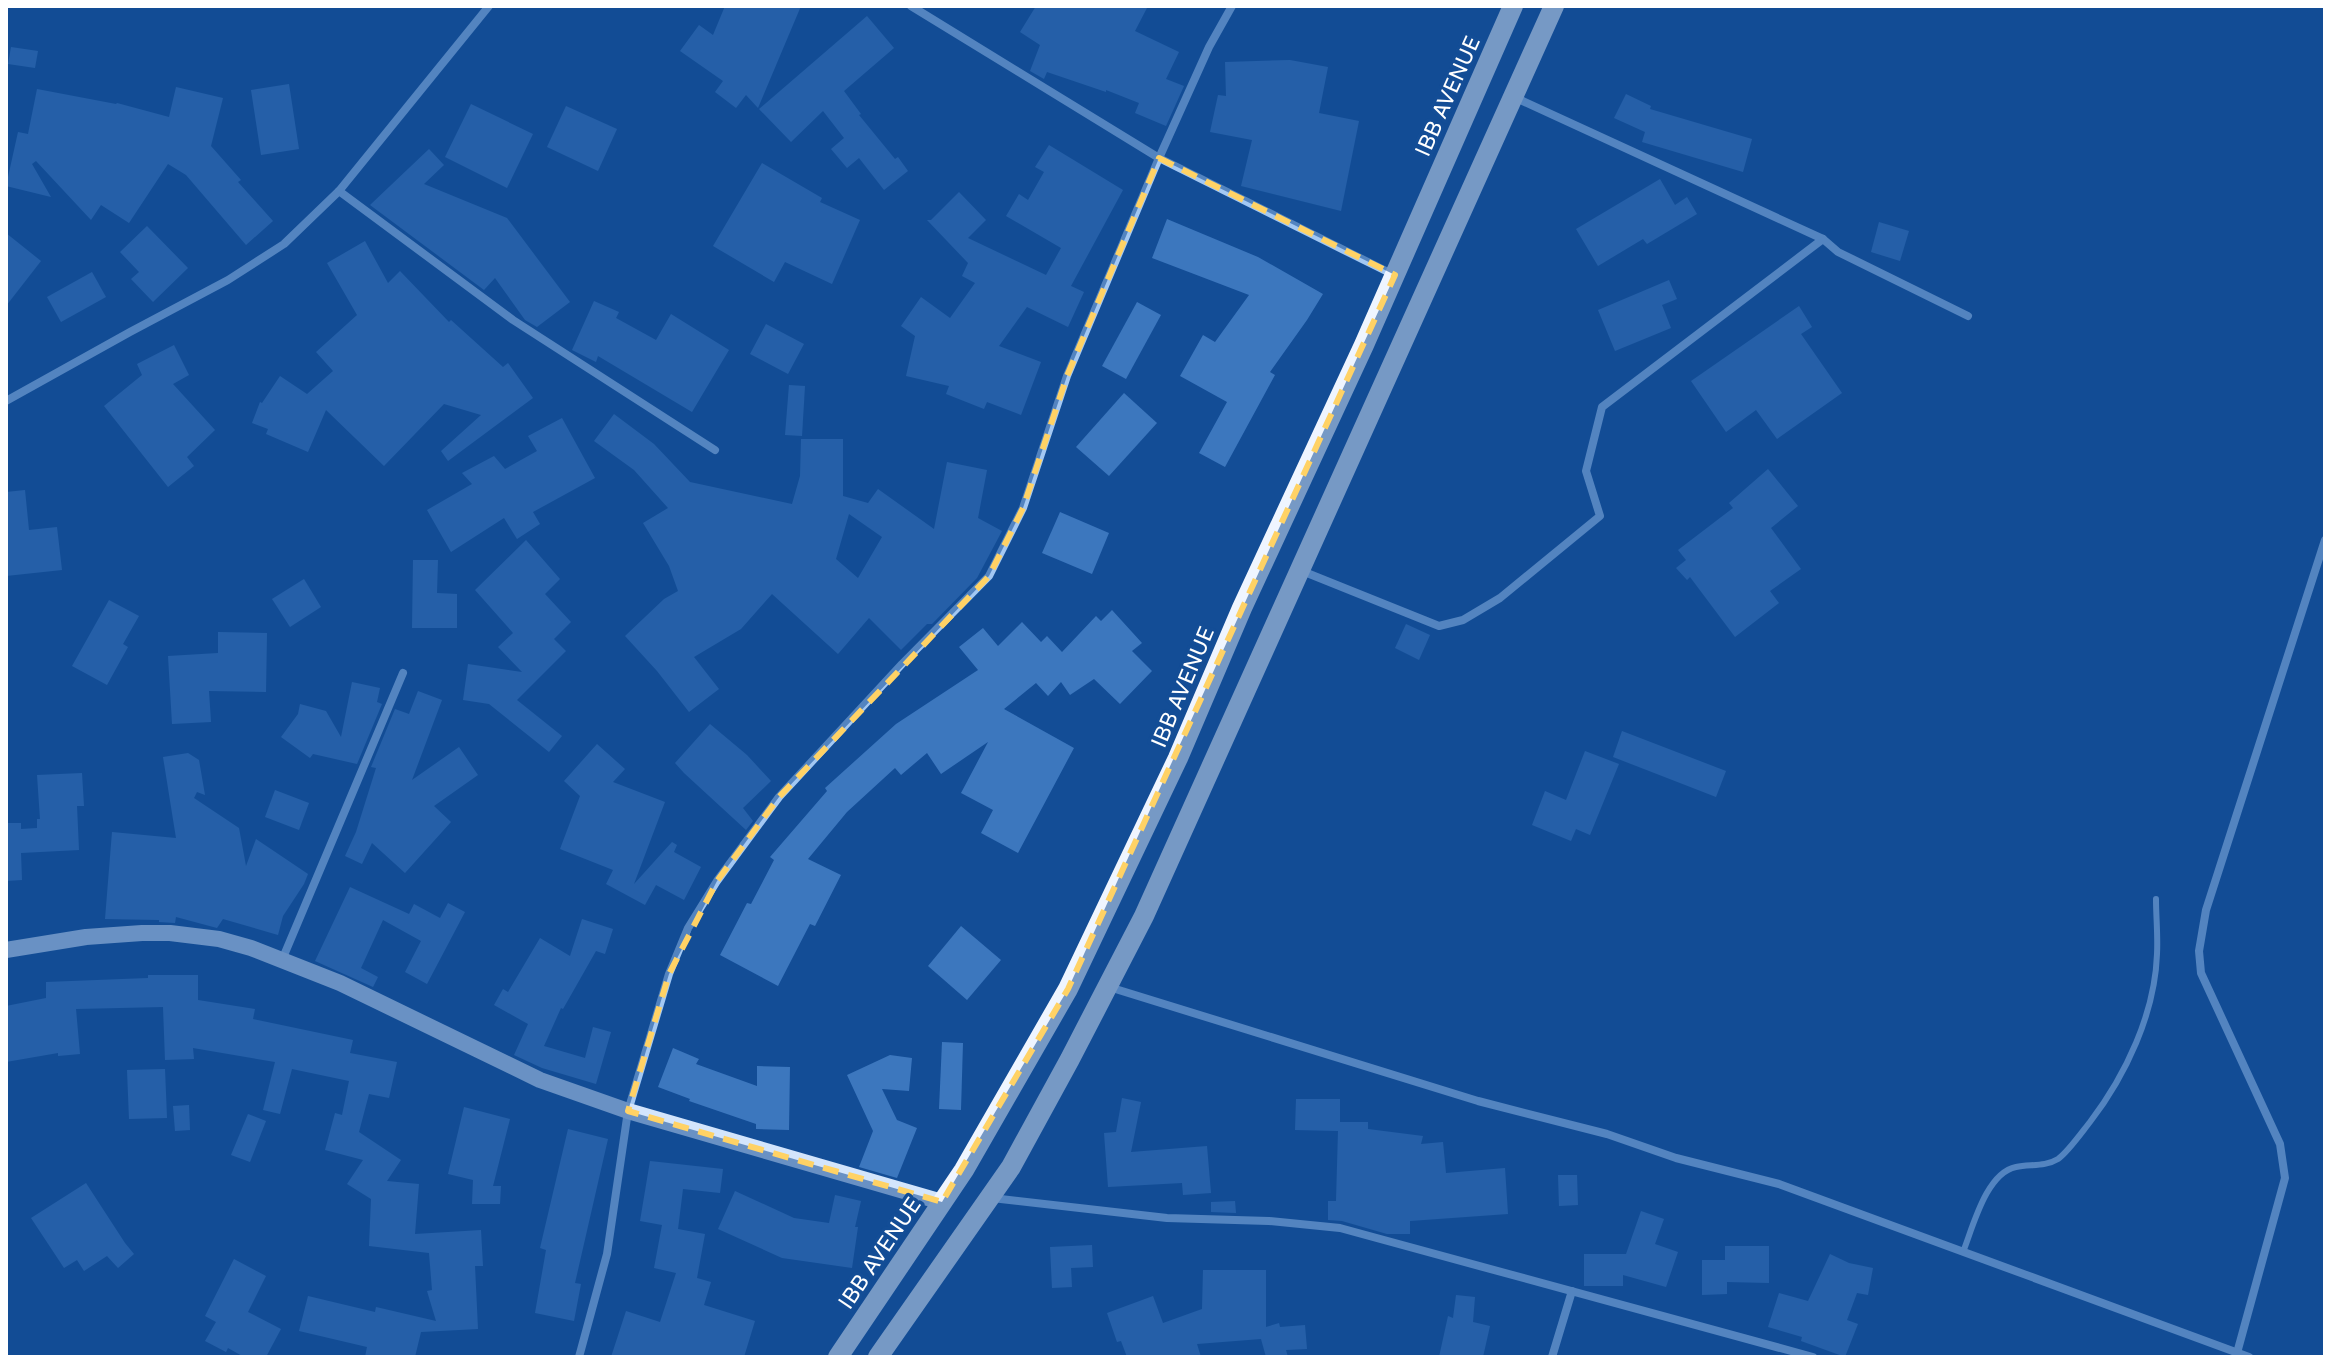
<svg xmlns="http://www.w3.org/2000/svg" width="2331" height="1363" font-family="'Golos Text',sans-serif">
<rect width="100%" height="100%" fill="#134d96"/>
<g fill="#3c77be" fill-rule="evenodd">
<path d="M 725,6 L 801,6 L 758,108 L 746,95 L 736,108 L 715,92 L 723,81 L 680,51 L 699,25 L 713,35 Z"/>
<path d="M 1036,6 L 1148,6 L 1135,31 L 1179,52 L 1166,79 L 1184,86 L 1166,126 L 1135,113 L 1139,103 L 1106,90 L 1106,92 L 1047,72 L 1044,79 L 1030,71 L 1040,45 L 1020,32 Z"/>
<path d="M 867,16 L 894,48 L 844,91 L 861,114 L 859,115 L 895,159 L 898,157 L 908,171 L 884,190 L 859,158 L 847,168 L 831,149 L 844,138 L 823,111 L 791,142 L 759,109 Z"/>
<path d="M 11,47 L 38,51 L 35,68 L 8,64 Z"/>
<path d="M 1290,60 L 1328,67 L 1319,113 L 1359,121 L 1341,211 L 1241,186 L 1252,140 L 1210,132 L 1218,95 L 1226,96 L 1225,62 Z"/>
<path d="M 289,84 L 299,149 L 261,155 L 251,90 Z"/>
<path d="M 176,87 L 223,98 L 211,146 L 241,180 L 238,182 L 273,221 L 246,245 L 186,175 L 168,164 L 129,223 L 101,205 L 91,220 L 36,161 L 32,164 L 51,197 L 6,186 L 18,132 L 28,134 L 37,89 L 116,104 L 117,103 L 169,117 Z"/>
<path d="M 1626,94 L 1651,106 L 1650,109 L 1752,139 L 1743,172 L 1642,142 L 1645,132 L 1614,118 Z"/>
<path d="M 471,104 L 533,134 L 507,188 L 445,157 Z"/>
<path d="M 566,106 L 617,129 L 598,171 L 547,147 Z"/>
<path d="M 1049,145 L 1123,190 L 1071,286 L 1084,292 L 1068,327 L 1027,307 L 999,346 L 1041,362 L 1021,415 L 987,402 L 984,409 L 946,394 L 949,386 L 906,376 L 915,336 L 901,326 L 921,297 L 950,318 L 975,283 L 962,276 L 968,263 L 927,220 L 931,220 L 959,192 L 986,220 L 968,238 L 1046,275 L 1061,248 L 1006,216 L 1019,194 L 1028,200 L 1044,172 L 1035,167 Z"/>
<path d="M 429,149 L 444,165 L 424,184 L 507,218 L 570,302 L 537,327 L 525,320 L 495,278 L 484,290 L 370,205 Z"/>
<path d="M 762,163 L 822,198 L 820,202 L 860,220 L 832,284 L 785,262 L 774,282 L 713,246 Z"/>
<path d="M 1660,179 L 1675,205 L 1687,197 L 1697,214 L 1647,244 L 1643,239 L 1598,266 L 1576,229 Z"/>
<path d="M 1167,219 L 1258,257 L 1323,294 L 1307,320 L 1270,372 L 1275,375 L 1225,467 L 1199,453 L 1227,402 L 1180,376 L 1203,335 L 1215,342 L 1249,295 L 1152,258 Z"/>
<path d="M 1879,222 L 1909,231 L 1900,261 L 1871,252 Z"/>
<path d="M 147,226 L 188,268 L 153,302 L 131,279 L 139,272 L 120,252 Z"/>
<path d="M 6,233 L 41,261 L 6,306 Z"/>
<path d="M 365,241 L 388,283 L 400,271 L 449,322 L 451,320 L 503,367 L 508,363 L 533,398 L 448,461 L 441,451 L 481,415 L 444,404 L 384,466 L 326,410 L 308,452 L 266,434 L 268,429 L 252,423 L 260,402 L 262,403 L 280,376 L 307,394 L 333,371 L 316,352 L 357,315 L 327,263 Z"/>
<path d="M 92,272 L 106,297 L 61,322 L 47,297 Z"/>
<path d="M 1669,280 L 1677,299 L 1662,305 L 1671,328 L 1615,351 L 1598,310 Z"/>
<path d="M 594,301 L 619,312 L 616,318 L 656,340 L 671,314 L 729,350 L 692,412 L 598,356 L 596,362 L 572,350 Z"/>
<path d="M 1137,302 L 1161,315 L 1126,379 L 1102,366 Z"/>
<path d="M 1799,306 L 1812,327 L 1801,334 L 1842,393 L 1777,439 L 1756,410 L 1726,432 L 1691,381 Z"/>
<path d="M 766,324 L 804,344 L 788,374 L 750,354 Z"/>
<path d="M 174,345 L 189,375 L 173,384 L 215,430 L 187,457 L 194,466 L 168,487 L 104,406 L 142,375 L 137,364 Z"/>
<path d="M 789,385 L 805,386 L 802,436 L 785,435 Z"/>
<path d="M 1124,393 L 1157,423 L 1109,476 L 1076,447 Z"/>
<path d="M 614,414 L 654,444 L 690,482 L 792,504 L 800,476 L 801,439 L 843,439 L 843,496 L 868,503 L 878,489 L 934,529 L 947,462 L 987,470 L 978,518 L 1002,531 L 977,578 L 932,624 L 927,624 L 901,650 L 869,618 L 838,654 L 772,594 L 741,629 L 694,657 L 719,689 L 689,712 L 657,671 L 625,636 L 664,599 L 678,591 L 669,566 L 643,523 L 668,508 L 634,470 L 594,441 ZM 849,514 L 882,537 L 858,578 L 836,559 Z"/>
<path d="M 562,418 L 595,478 L 533,512 L 540,524 L 517,539 L 504,518 L 451,552 L 427,510 L 472,484 L 462,473 L 494,456 L 505,469 L 537,451 L 528,436 Z"/>
<path d="M 1768,469 L 1798,506 L 1771,528 L 1801,569 L 1770,591 L 1779,603 L 1735,637 L 1690,577 L 1687,580 L 1676,568 L 1686,560 L 1678,550 L 1733,508 L 1729,503 Z"/>
<path d="M 25,490 L 29,530 L 57,527 L 62,570 L 6,576 L 6,492 Z"/>
<path d="M 1060,512 L 1109,533 L 1092,574 L 1042,553 Z"/>
<path d="M 526,540 L 560,579 L 545,594 L 571,622 L 554,639 L 566,651 L 517,700 L 562,736 L 549,752 L 489,704 L 463,700 L 468,664 L 522,672 L 498,647 L 513,633 L 475,590 Z"/>
<path d="M 413,560 L 438,560 L 437,593 L 457,594 L 457,628 L 412,628 Z"/>
<path d="M 304,579 L 321,607 L 290,627 L 272,599 Z"/>
<path d="M 109,600 L 139,616 L 123,644 L 128,647 L 107,685 L 72,666 Z"/>
<path d="M 1112,610 L 1142,643 L 1132,651 L 1152,671 L 1120,704 L 1094,679 L 1070,695 L 1061,682 L 1048,696 L 1036,683 L 1004,709 L 1074,748 L 1018,853 L 981,833 L 993,810 L 961,793 L 988,742 L 941,774 L 927,753 L 901,775 L 895,768 L 847,812 L 808,859 L 841,875 L 815,926 L 810,924 L 778,986 L 720,955 L 747,903 L 751,904 L 774,860 L 770,857 L 827,791 L 825,788 L 896,724 L 978,670 L 959,647 L 983,628 L 998,646 L 1022,622 L 1041,642 L 1047,636 L 1062,652 L 1096,616 L 1101,621 Z"/>
<path d="M 1406,624 L 1430,635 L 1419,660 L 1395,648 Z"/>
<path d="M 218,632 L 267,633 L 266,692 L 209,691 L 211,722 L 172,724 L 168,656 L 218,653 Z"/>
<path d="M 352,682 L 380,688 L 377,702 L 382,704 L 357,764 L 313,754 L 310,758 L 281,737 L 298,714 L 300,704 L 326,711 L 341,737 Z"/>
<path d="M 418,691 L 442,700 L 412,780 L 459,747 L 478,775 L 434,806 L 451,822 L 405,873 L 372,843 L 362,864 L 345,856 L 356,832 L 376,768 L 371,767 L 395,709 L 409,714 Z"/>
<path d="M 710,724 L 747,755 L 771,781 L 743,808 L 753,821 L 746,830 L 684,773 L 675,763 Z"/>
<path d="M 1622,731 L 1726,771 L 1716,797 L 1613,757 Z"/>
<path d="M 597,744 L 625,769 L 613,782 L 665,802 L 634,884 L 672,842 L 677,845 L 674,852 L 701,867 L 684,900 L 656,885 L 645,905 L 606,884 L 613,870 L 560,849 L 580,796 L 564,781 Z"/>
<path d="M 1585,751 L 1619,764 L 1590,835 L 1576,829 L 1571,841 L 1532,825 L 1545,791 L 1566,800 Z"/>
<path d="M 188,753 L 199,760 L 205,795 L 197,792 L 194,798 L 239,828 L 246,866 L 256,839 L 308,874 L 304,884 L 283,916 L 278,935 L 223,919 L 217,928 L 176,917 L 175,923 L 159,922 L 159,920 L 105,919 L 112,832 L 176,838 L 163,757 Z"/>
<path d="M 82,773 L 84,806 L 77,806 L 79,850 L 21,853 L 22,880 L 6,881 L 6,823 L 21,823 L 21,829 L 37,828 L 37,819 L 40,819 L 37,775 Z"/>
<path d="M 275,790 L 309,803 L 299,830 L 265,817 Z"/>
<path d="M 350,887 L 409,914 L 414,904 L 440,918 L 448,903 L 465,912 L 427,984 L 405,972 L 421,941 L 383,920 L 361,968 L 378,977 L 373,987 L 315,961 Z"/>
<path d="M 582,919 L 613,929 L 605,954 L 596,951 L 563,1009 L 561,1008 L 544,1046 L 585,1058 L 593,1027 L 611,1032 L 596,1084 L 542,1068 L 514,1055 L 528,1024 L 494,1005 L 503,989 L 508,992 L 540,938 L 570,956 Z"/>
<path d="M 961,926 L 1001,960 L 967,1000 L 928,966 Z"/>
<path d="M 148,975 L 198,975 L 198,1000 L 255,1009 L 253,1019 L 353,1040 L 350,1053 L 397,1062 L 389,1098 L 369,1094 L 359,1132 L 401,1160 L 387,1181 L 419,1184 L 415,1234 L 481,1230 L 483,1266 L 475,1266 L 478,1329 L 421,1332 L 415,1357 L 365,1357 L 367,1347 L 299,1331 L 308,1296 L 375,1312 L 376,1307 L 436,1321 L 427,1291 L 432,1290 L 429,1253 L 369,1246 L 371,1199 L 347,1184 L 363,1160 L 325,1150 L 335,1113 L 342,1115 L 349,1081 L 292,1069 L 280,1114 L 263,1110 L 275,1062 L 193,1048 L 194,1059 L 165,1060 L 163,1007 L 76,1009 L 80,1054 L 58,1056 L 58,1053 L 6,1062 L 6,1006 L 46,998 L 46,982 L 148,978 Z"/>
<path d="M 942,1042 L 963,1043 L 961,1110 L 939,1109 Z"/>
<path d="M 673,1048 L 699,1059 L 696,1064 L 757,1086 L 757,1066 L 790,1067 L 789,1130 L 756,1129 L 756,1124 L 689,1101 L 690,1099 L 658,1087 Z"/>
<path d="M 890,1055 L 912,1058 L 909,1091 L 882,1089 L 897,1120 L 917,1128 L 897,1178 L 859,1167 L 873,1131 L 847,1075 Z"/>
<path d="M 165,1069 L 167,1118 L 129,1119 L 127,1070 Z"/>
<path d="M 1122,1098 L 1141,1102 L 1131,1152 L 1207,1146 L 1211,1193 L 1183,1195 L 1182,1183 L 1108,1187 L 1104,1133 L 1116,1132 Z"/>
<path d="M 1296,1099 L 1340,1099 L 1340,1122 L 1368,1122 L 1368,1129 L 1423,1136 L 1421,1144 L 1443,1142 L 1446,1173 L 1505,1168 L 1508,1214 L 1410,1221 L 1410,1234 L 1387,1234 L 1342,1221 L 1328,1220 L 1328,1201 L 1336,1201 L 1338,1131 L 1295,1130 Z"/>
<path d="M 189,1105 L 190,1130 L 175,1131 L 173,1106 Z"/>
<path d="M 464,1107 L 510,1119 L 493,1186 L 501,1186 L 500,1204 L 472,1204 L 473,1180 L 448,1174 Z"/>
<path d="M 248,1114 L 266,1121 L 250,1162 L 231,1155 Z"/>
<path d="M 568,1129 L 608,1139 L 575,1283 L 581,1284 L 574,1321 L 535,1313 L 546,1250 L 540,1248 Z"/>
<path d="M 650,1161 L 723,1169 L 720,1193 L 683,1189 L 678,1229 L 705,1234 L 697,1278 L 711,1282 L 704,1305 L 755,1321 L 744,1357 L 611,1357 L 626,1311 L 660,1322 L 676,1273 L 654,1268 L 662,1225 L 640,1221 Z"/>
<path d="M 1558,1175 L 1577,1175 L 1578,1205 L 1559,1206 Z"/>
<path d="M 86,1183 L 125,1243 L 134,1254 L 118,1268 L 107,1256 L 84,1271 L 77,1260 L 64,1268 L 31,1218 Z"/>
<path d="M 735,1191 L 794,1218 L 829,1223 L 835,1195 L 861,1201 L 855,1227 L 858,1227 L 852,1268 L 782,1258 L 718,1229 Z"/>
<path d="M 1235,1201 L 1236,1213 L 1211,1212 L 1211,1202 Z"/>
<path d="M 1641,1211 L 1664,1219 L 1655,1244 L 1678,1252 L 1666,1287 L 1623,1275 L 1623,1286 L 1584,1286 L 1584,1254 L 1626,1254 Z"/>
<path d="M 1092,1245 L 1093,1267 L 1071,1268 L 1072,1287 L 1052,1288 L 1050,1247 Z"/>
<path d="M 1725,1246 L 1769,1246 L 1769,1283 L 1727,1282 L 1727,1294 L 1702,1295 L 1702,1260 L 1725,1260 Z"/>
<path d="M 1830,1254 L 1849,1263 L 1873,1268 L 1868,1295 L 1857,1293 L 1847,1320 L 1858,1324 L 1845,1357 L 1801,1341 L 1802,1337 L 1768,1327 L 1779,1293 L 1808,1301 Z"/>
<path d="M 234,1259 L 266,1276 L 248,1312 L 281,1329 L 266,1357 L 244,1357 L 228,1348 L 226,1352 L 205,1341 L 216,1322 L 205,1316 Z"/>
<path d="M 1203,1270 L 1266,1270 L 1266,1327 L 1279,1323 L 1280,1327 L 1305,1325 L 1307,1349 L 1286,1350 L 1288,1357 L 1266,1357 L 1261,1339 L 1197,1344 L 1201,1357 L 1127,1357 L 1121,1341 L 1117,1342 L 1107,1313 L 1153,1296 L 1163,1323 L 1202,1309 Z"/>
<path d="M 1456,1295 L 1475,1297 L 1473,1322 L 1490,1326 L 1483,1357 L 1439,1357 L 1448,1316 L 1453,1318 Z"/>
</g>
<g fill="none" stroke-linecap="round" stroke-linejoin="round">
<path stroke="#a3c8f3" stroke-width="6" d="M 1963,1252 C 1973,1227 1986,1173 2016,1167 C 2030,1164 2045,1167 2058,1159 C 2068,1152 2082,1132 2090,1122 C 2126,1075 2155,1013 2157,954 C 2158,935 2156,917 2156,899"/>
<g stroke="#a3c8f3" stroke-width="8">
<path d="M 911,6 L 1159,158 L 1392,274"/>
<path d="M 1514,97 L 1823,239 L 1838,252 L 1968,316"/>
<path d="M 339,191 L 513,320 L 715,450"/>
<path d="M 6,401 L 130,332 L 228,280 L 284,244 L 339,191 L 489,6"/>
<path d="M 1302,571 L 1439,626 L 1463,620 L 1500,598 L 1600,516 L 1586,471 L 1602,407 L 1823,239"/>
<path d="M 282,960 L 403,673"/>
<path d="M 1109,987 L 1478,1101 L 1607,1134 L 1676,1158 L 1779,1184 L 2249,1357"/>
<path d="M 992,1198 L 1167,1218 L 1269,1221 L 1340,1228 L 1813,1357"/>
<path d="M 2237,1353 L 2285,1178 L 2280,1144 L 2201,973 L 2199,951 L 2206,910 L 2325,540"/>
<path d="M 579,1357 L 607,1254 L 628,1111 L 669,974 L 688,928 L 717,881 L 779,797 L 902,664 L 989,576 L 1023,508 L 1067,376 L 1159,158 L 1209,47 L 1232,6"/>
<path d="M 1552,1357 L 1572,1291"/>
</g>
<path stroke="#d3e5fc" stroke-width="16" d="M 6,950 L 86,937 L 142,933 L 170,933 L 219,939 L 251,948 L 340,983 L 540,1080 L 628,1111 L 942,1202"/>
<g stroke="#eff5ff" stroke-width="20">
<path d="M 838,1357 L 964,1170 L 1068,989 L 1178,758 L 1242,608 L 1364,345 L 1513,6"/>
<path d="M 878,1357 L 1011,1167 L 1070,1059 L 1144,916 L 1554,6"/>
</g>
</g>
<path d="M0 0H2331V1363H0ZM 1159,158 L 1395,275 L 1068,989 L 942,1202 L 628,1111 L 669,974 L 717,881 L 779,797 L 989,576 L 1023,508 L 1067,376 Z" fill="#134d96" fill-opacity=".55" fill-rule="evenodd"/>
<path fill="none" stroke="#ffd265" stroke-width="6" stroke-dasharray="16 10" stroke-linejoin="round" d="M 1159,158 L 1395,275 L 1068,989 L 942,1202 L 628,1111 L 669,974 L 717,881 L 779,797 L 989,576 L 1023,508 L 1067,376 Z"/>
<g text-anchor="middle" stroke-width="7" stroke-linejoin="round" paint-order="stroke">
<g font-size="22" fill="#fff" stroke="#134d96">
<text transform="translate(1447 96) rotate(-66)" y="8">IBB AVENUE</text>
<text transform="translate(1182 687) rotate(-67)" y="8">IBB AVENUE</text>
<text transform="translate(879 1253) rotate(-56)" y="8">IBB AVENUE</text>
</g>
</g>
<rect width="2331" height="1363" fill="none" stroke="#ffffff" stroke-width="16"/>
</svg>
